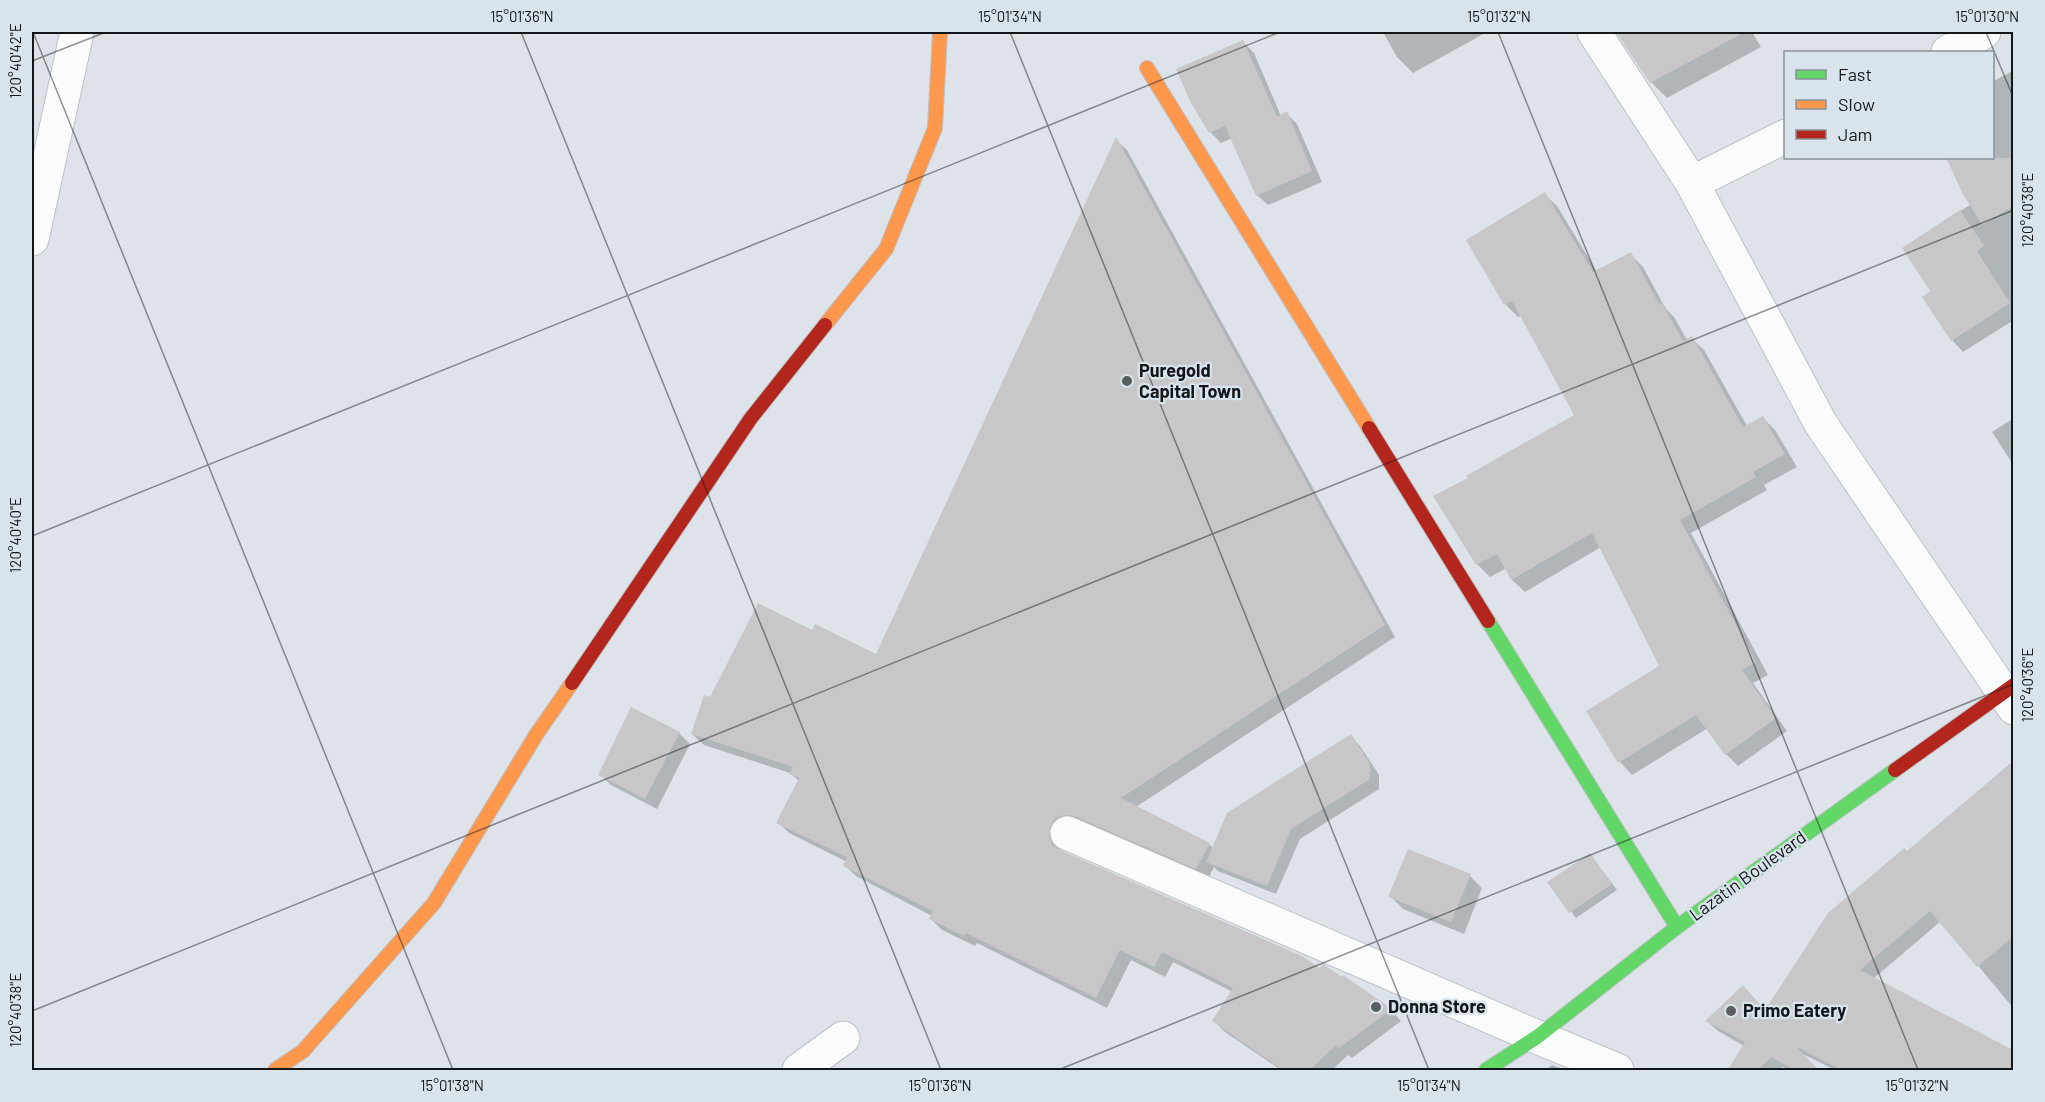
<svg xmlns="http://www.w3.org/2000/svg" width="2045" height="1102" font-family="Barlow,sans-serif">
<rect width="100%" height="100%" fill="#dde3e8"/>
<g fill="#0003">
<path d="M 1383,32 L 1487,32 L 1413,73 L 1397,57 Z"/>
<path d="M 1618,32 L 1752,32 L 1761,47 L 1667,98 L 1651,82 Z"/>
<path d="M 1243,42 L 1254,53 L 1281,116 L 1286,113 L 1297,124 L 1322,182 L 1268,205 L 1257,195 L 1232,138 L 1221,143 L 1210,132 Z"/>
<path d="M 2014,70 L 2014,169 L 2000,176 L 2014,198 L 2014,320 L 1963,352 L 1952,340 L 1932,292 L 1904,249 L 1971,204 L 1949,158 L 1992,158 L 1992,82 Z"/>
<path d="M 1116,140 L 1127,150 L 1395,637 L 1136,807 L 1209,844 L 1214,849 L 1351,736 L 1360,746 L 1379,775 L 1379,789 L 1300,839 L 1276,894 L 1218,871 L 1214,867 L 1208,879 L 1060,838 L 1059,848 L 1061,852 L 1321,970 L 1343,979 L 1343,977 L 1391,1010 L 1401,1021 L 1352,1058 L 1348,1055 L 1332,1070 L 1281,1070 L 1225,1032 L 1214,1021 L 1233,992 L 1173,962 L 1165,977 L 1131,960 L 1107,1008 L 977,943 L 975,946 L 942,930 L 931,919 L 932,916 L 856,876 L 845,865 L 847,862 L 789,833 L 778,822 L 799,781 L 790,773 L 704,745 L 692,734 L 711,699 L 812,632 L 877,656 Z"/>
<path d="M 1544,194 L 1557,206 L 1597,272 L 1630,254 L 1643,267 L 1666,309 L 1674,317 L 1687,340 L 1691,338 L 1704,350 L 1747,426 L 1762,417 L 1775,430 L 1797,467 L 1764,485 L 1767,490 L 1691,533 L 1768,675 L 1753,683 L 1787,731 L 1738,766 L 1726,754 L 1708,728 L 1632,775 L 1620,762 L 1588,711 L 1661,666 L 1601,547 L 1525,592 L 1512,580 L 1507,568 L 1490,577 L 1477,564 L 1470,479 L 1576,415 L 1521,316 L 1518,317 L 1506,305 L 1468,240 Z"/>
<path d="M 2014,418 L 2014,466 L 1992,432 Z"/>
<path d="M 679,733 L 690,744 L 657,809 L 611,785 L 600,774 Z"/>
<path d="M 2009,767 L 2014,771 L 2014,1009 L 1941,921 L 1873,979 L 2014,1052 L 2014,1070 L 1835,1070 L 1803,1054 L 1818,1070 L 1789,1070 L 1783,1067 L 1778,1070 L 1728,1070 L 1744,1046 L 1718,1031 L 1707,1021 L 1766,1012 L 1907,853 Z"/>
<path d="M 1590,854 L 1617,890 L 1576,918 L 1550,882 Z"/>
<path d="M 1470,876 L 1482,888 L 1464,934 L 1403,909 L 1390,896 Z"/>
<path d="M 1552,1065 L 1565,1070 L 1545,1070 Z"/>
</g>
<g fill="#c7c7c9">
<path d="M 1616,32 L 1745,32 L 1650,83 Z"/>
<path d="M 1243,40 L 1277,117 L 1287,111 L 1312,171 L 1256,196 L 1225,126 L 1209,133 L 1191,103 L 1176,69 Z"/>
<path d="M 1116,137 L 1385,625 L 1121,798 L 1210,843 L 1196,869 L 1074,816 L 1064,815 L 1055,818 L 1050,826 L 1049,836 L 1052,845 L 1060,850 L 1300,955 L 1320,968 L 1323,964 L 1326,966 L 1342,977 L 1343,975 L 1392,1009 L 1339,1048 L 1336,1045 L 1309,1071 L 1284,1071 L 1212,1021 L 1233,988 L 1162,952 L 1154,967 L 1120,950 L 1096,998 L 966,933 L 964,936 L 929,919 L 933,911 L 843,866 L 847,857 L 776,823 L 799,778 L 789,774 L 793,767 L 691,734 L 704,695 L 710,697 L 758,603 L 812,630 L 815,624 L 876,654 Z"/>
<path d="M 1946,158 L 2013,158 L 2013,206 L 1982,225 L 1963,194 Z"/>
<path d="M 1545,192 L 1593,272 L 1631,252 L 1659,304 L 1662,303 L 1683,341 L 1692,336 L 1743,427 L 1763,416 L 1785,454 L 1753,472 L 1756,477 L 1680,520 L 1756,662 L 1742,670 L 1776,718 L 1725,755 L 1696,715 L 1618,763 L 1586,711 L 1659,666 L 1592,533 L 1511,580 L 1497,554 L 1476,565 L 1433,496 L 1468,478 L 1466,476 L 1574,415 L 1512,301 L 1504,305 L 1466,240 Z"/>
<path d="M 1960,210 L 1984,246 L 1977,251 L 2010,303 L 1951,341 L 1922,297 L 1930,291 L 1902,248 Z"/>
<path d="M 631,707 L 680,732 L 645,799 L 598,775 Z"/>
<path d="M 1351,734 L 1370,764 L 1370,779 L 1291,829 L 1267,886 L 1206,862 L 1227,813 Z"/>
<path d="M 2013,761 L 2013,937 L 1977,967 L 1930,911 L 1860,970 L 2013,1050 L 2013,1071 L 1843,1071 L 1797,1047 L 1818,1071 L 1796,1071 L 1771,1057 L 1757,1071 L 1727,1071 L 1745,1042 L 1705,1021 L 1743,985 L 1765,1010 L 1828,913 L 1904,848 L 1907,851 Z"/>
<path d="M 1408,849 L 1471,874 L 1451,922 L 1388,897 Z"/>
<path d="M 1590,853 L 1612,884 L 1569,913 L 1547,882 Z"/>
</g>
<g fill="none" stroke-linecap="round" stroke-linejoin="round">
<defs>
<g id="street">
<path d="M 1594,32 L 1692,183 L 1821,424 L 2014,708"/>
<path d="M 1948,52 L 1984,32"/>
<path d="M 1692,183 L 1786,136"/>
<path d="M 32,239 L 77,32"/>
<path d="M 1067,833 L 1537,1037 L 1617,1070"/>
<path d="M 799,1070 L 843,1038"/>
</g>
<g id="fast">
<path d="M 1488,621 L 1677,927"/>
<path d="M 1486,1070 L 1537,1037 L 1677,927 L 1895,770"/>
</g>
<g id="slow">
<path d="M 1147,68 L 1369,428"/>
<path d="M 825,325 L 886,249 L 935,128 L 940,32"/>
<path d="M 275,1070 L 303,1051 L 434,903 L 536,735 L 572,683"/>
</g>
<g id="jam">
<path d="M 1369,428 L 1488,621"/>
<path d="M 572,683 L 751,418 L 825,325"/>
<path d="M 1895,770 L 2014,685"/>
</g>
</defs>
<use href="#street" stroke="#bdc1c5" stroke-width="35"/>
<use href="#fast" stroke="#bdc1c5" stroke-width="16"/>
<use href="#slow" stroke="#bdc1c5" stroke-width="16"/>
<use href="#jam" stroke="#bdc1c5" stroke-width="16"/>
<use href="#street" stroke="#fafbfc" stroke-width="33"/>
<use href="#fast" stroke="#63d668" stroke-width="14"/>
<use href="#slow" stroke="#ff974d" stroke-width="14"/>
<use href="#jam" stroke="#b3261e" stroke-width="14"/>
</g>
<path fill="none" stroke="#121619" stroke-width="1.5" stroke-opacity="0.45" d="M 33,32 L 453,1070M 521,32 L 941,1070M 1010,32 L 1429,1070M 1498,32 L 1918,1070M 1986,32 L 2014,99M 32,61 L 106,32M 32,536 L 1280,32M 32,1011 L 2014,210M 1058,1070 L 2014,684"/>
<g fill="#595e61" stroke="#d9e3ec" stroke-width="2">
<circle cx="1127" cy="381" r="6"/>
<circle cx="1376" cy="1007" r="6"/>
<circle cx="1731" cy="1011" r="6"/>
</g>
<g text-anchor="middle" stroke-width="4.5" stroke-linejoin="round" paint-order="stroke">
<g font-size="18" font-weight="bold" fill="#121619" stroke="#d9e3ec" text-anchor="start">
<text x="1139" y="377">Puregold<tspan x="1139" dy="21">Capital Town</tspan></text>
<text x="1388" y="1013">Donna Store</text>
<text x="1743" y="1017">Primo Eatery</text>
</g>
<g font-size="18" fill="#121619" stroke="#d9e3ec">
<text transform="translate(1748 876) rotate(-36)" y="6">Lazatin Boulevard</text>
</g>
</g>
<rect width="2045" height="1102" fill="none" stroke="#d9e3ec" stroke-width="66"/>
<rect x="1784" y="51" width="210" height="108" fill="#d9e3ec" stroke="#899198" stroke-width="1.5"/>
<rect x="1796" y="70" width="30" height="9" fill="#63d668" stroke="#899198" stroke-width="1.5"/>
<text x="1838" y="81" font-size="18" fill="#121619">Fast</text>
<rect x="1796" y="100" width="30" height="9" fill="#ff974d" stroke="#899198" stroke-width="1.5"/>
<text x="1838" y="111" font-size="18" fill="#121619">Slow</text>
<rect x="1796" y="130" width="30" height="9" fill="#b3261e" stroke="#899198" stroke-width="1.5"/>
<text x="1838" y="141" font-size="18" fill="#121619">Jam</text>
<rect x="33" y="33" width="1979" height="1036" fill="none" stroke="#121619" stroke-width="2"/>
<g font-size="15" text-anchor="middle" fill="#121619">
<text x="522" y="22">15°01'36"N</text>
<text x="1010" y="22">15°01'34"N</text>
<text x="1499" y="22">15°01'32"N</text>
<text x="1987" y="22">15°01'30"N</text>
<text transform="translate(16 61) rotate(-90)" y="5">120°40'42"E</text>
<text transform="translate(2028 210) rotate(-90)" y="5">120°40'38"E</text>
<text transform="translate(16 535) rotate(-90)" y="5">120°40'40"E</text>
<text transform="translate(2028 685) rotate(-90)" y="5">120°40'36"E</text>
<text transform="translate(16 1010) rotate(-90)" y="5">120°40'38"E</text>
<text x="452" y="1091">15°01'38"N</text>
<text x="940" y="1091">15°01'36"N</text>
<text x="1429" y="1091">15°01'34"N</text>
<text x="1917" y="1091">15°01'32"N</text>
</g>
</svg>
